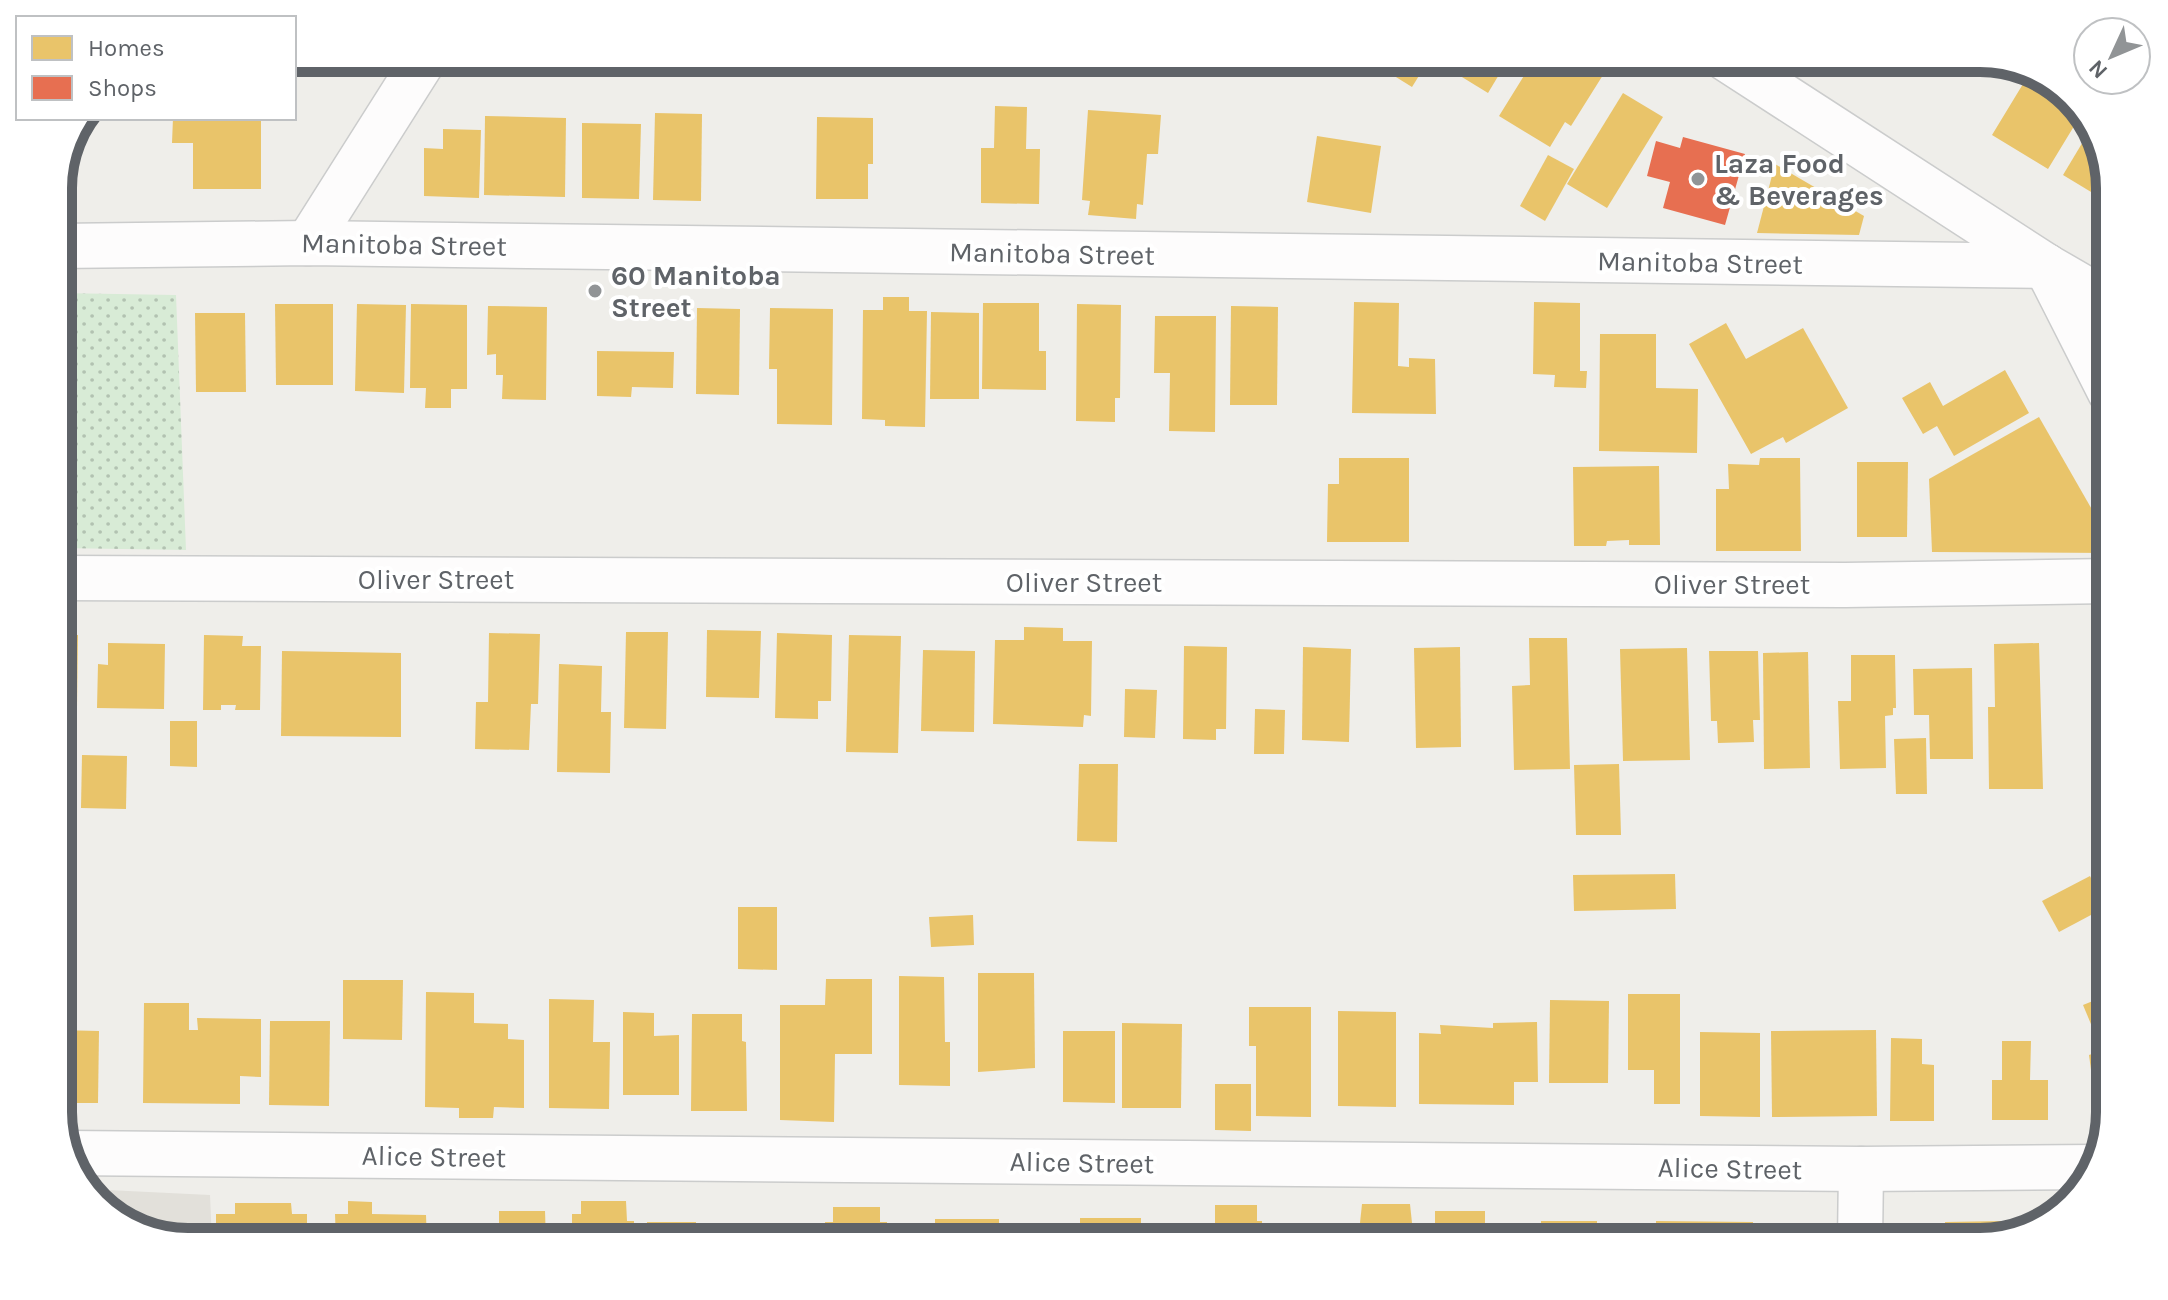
<svg xmlns="http://www.w3.org/2000/svg" width="2168" height="1300" font-family="Karla,sans-serif">
<defs>
<pattern id="garden-dots" width="8" height="8" patternUnits="userSpaceOnUse" patternTransform="scale(2)"><rect width="8" height="8" fill="#d8ebd6"/><path d="M2 2h.1M6 6h.1" fill="none" stroke="#b2c2b1" stroke-width="1.8" stroke-linecap="round"/></pattern>
</defs>
<rect width="100%" height="100%" fill="#efeeea"/>
<path fill="#e2e0da" d="M 87,1189 L 210,1195 L 212,1242 L 188,1242 L 122,1224 Z"/>
<path fill="url(#garden-dots)" d="M 58,293 L 176,295 L 186,550 L 58,548 Z"/>
<g fill="#e9c46a">
<path d="M 294,58 L 312,58 L 305,69 L 294,63 Z"/>
<path d="M 1389,58 L 1430,58 L 1412,87 L 1383,69 Z"/>
<path d="M 1449,58 L 1509,58 L 1488,93 L 1444,66 Z"/>
<path d="M 1535,58 L 1577,58 L 1603,75 L 1571,126 L 1565,122 L 1550,147 L 1499,116 Z"/>
<path d="M 2021,69 L 2046,76 L 2082,113 L 2048,169 L 1992,135 L 2026,79 L 2018,74 Z"/>
<path d="M 1623,93 L 1663,117 L 1607,208 L 1567,184 Z"/>
<path d="M 995,106 L 1027,107 L 1026,149 L 1040,149 L 1039,204 L 981,203 L 981,148 L 994,148 Z"/>
<path d="M 1088,110 L 1161,115 L 1158,154 L 1147,154 L 1143,205 L 1137,204 L 1136,219 L 1088,215 L 1090,201 L 1082,200 Z"/>
<path d="M 655,113 L 702,114 L 701,201 L 653,200 Z"/>
<path d="M 485,116 L 566,118 L 565,197 L 484,195 Z"/>
<path d="M 817,117 L 873,118 L 873,164 L 868,164 L 868,199 L 816,199 Z"/>
<path d="M 173,118 L 261,118 L 261,189 L 193,189 L 193,143 L 172,143 Z"/>
<path d="M 582,123 L 641,124 L 639,199 L 582,198 Z"/>
<path d="M 2093,125 L 2110,180 L 2106,201 L 2063,175 Z"/>
<path d="M 443,129 L 481,130 L 479,198 L 424,196 L 424,148 L 443,149 Z"/>
<path d="M 1317,136 L 1381,146 L 1371,213 L 1307,202 Z"/>
<path d="M 1548,155 L 1574,169 L 1545,221 L 1520,206 Z"/>
<path d="M 1775,164 L 1864,216 L 1859,235 L 1757,233 Z"/>
<path d="M 883,297 L 909,297 L 909,311 L 927,311 L 925,427 L 885,426 L 885,420 L 862,419 L 863,310 L 883,310 Z"/>
<path d="M 1354,302 L 1399,303 L 1398,366 L 1409,367 L 1409,358 L 1435,359 L 1436,414 L 1352,413 Z"/>
<path d="M 1534,302 L 1580,303 L 1580,371 L 1587,371 L 1586,388 L 1554,387 L 1555,375 L 1533,374 Z"/>
<path d="M 983,303 L 1039,303 L 1039,351 L 1046,351 L 1046,390 L 982,389 Z"/>
<path d="M 275,304 L 333,304 L 333,385 L 276,385 Z"/>
<path d="M 357,304 L 406,305 L 404,393 L 355,391 Z"/>
<path d="M 411,304 L 467,305 L 467,389 L 451,389 L 451,408 L 425,408 L 426,388 L 410,388 Z"/>
<path d="M 1077,304 L 1121,305 L 1120,398 L 1115,398 L 1115,422 L 1076,421 Z"/>
<path d="M 488,306 L 547,307 L 546,400 L 502,399 L 503,375 L 496,375 L 496,354 L 487,355 Z"/>
<path d="M 1231,306 L 1278,307 L 1277,405 L 1230,405 Z"/>
<path d="M 697,308 L 740,309 L 739,395 L 696,394 Z"/>
<path d="M 770,308 L 833,309 L 832,425 L 777,424 L 777,369 L 769,369 Z"/>
<path d="M 931,312 L 979,313 L 979,399 L 930,399 Z"/>
<path d="M 195,313 L 245,313 L 246,392 L 196,392 Z"/>
<path d="M 1155,316 L 1216,316 L 1215,432 L 1169,431 L 1170,373 L 1154,373 Z"/>
<path d="M 1726,323 L 1746,359 L 1803,328 L 1848,408 L 1786,443 L 1783,437 L 1751,454 L 1689,344 Z"/>
<path d="M 1600,334 L 1656,334 L 1656,388 L 1698,389 L 1697,453 L 1599,451 Z"/>
<path d="M 597,351 L 674,352 L 673,388 L 632,387 L 631,397 L 597,396 Z"/>
<path d="M 2005,370 L 2029,413 L 1954,456 L 1937,426 L 1923,434 L 1902,398 L 1930,382 L 1943,406 Z"/>
<path d="M 2039,417 L 2110,541 L 2110,553 L 1932,552 L 1929,479 Z"/>
<path d="M 1339,458 L 1409,458 L 1409,542 L 1327,542 L 1328,484 L 1339,484 Z"/>
<path d="M 1760,458 L 1800,458 L 1801,551 L 1716,551 L 1716,489 L 1729,489 L 1728,464 L 1759,465 Z"/>
<path d="M 1857,462 L 1908,462 L 1907,537 L 1857,537 Z"/>
<path d="M 1659,466 L 1660,545 L 1629,545 L 1629,540 L 1607,541 L 1606,546 L 1574,546 L 1573,467 Z"/>
<path d="M 1024,627 L 1063,628 L 1063,641 L 1092,641 L 1091,716 L 1084,715 L 1083,727 L 993,724 L 995,640 L 1024,640 Z"/>
<path d="M 707,630 L 761,631 L 759,698 L 706,697 Z"/>
<path d="M 626,632 L 668,632 L 666,729 L 624,728 Z"/>
<path d="M 489,633 L 540,634 L 538,704 L 531,704 L 529,750 L 475,749 L 476,702 L 488,702 Z"/>
<path d="M 777,633 L 832,635 L 831,701 L 818,701 L 818,719 L 775,718 Z"/>
<path d="M 58,634 L 78,635 L 77,708 L 58,707 Z"/>
<path d="M 204,635 L 243,636 L 242,646 L 261,646 L 260,710 L 235,710 L 236,705 L 221,705 L 221,710 L 203,710 Z"/>
<path d="M 849,635 L 901,636 L 898,753 L 846,752 Z"/>
<path d="M 1529,638 L 1567,638 L 1570,769 L 1514,770 L 1512,686 L 1530,685 Z"/>
<path d="M 108,643 L 165,644 L 164,709 L 97,708 L 98,664 L 108,665 Z"/>
<path d="M 2039,643 L 2043,789 L 1989,789 L 1988,707 L 1995,707 L 1994,644 Z"/>
<path d="M 1184,646 L 1227,647 L 1226,729 L 1216,729 L 1216,740 L 1183,739 Z"/>
<path d="M 1303,647 L 1351,649 L 1349,742 L 1302,740 Z"/>
<path d="M 1460,647 L 1461,747 L 1416,748 L 1414,648 Z"/>
<path d="M 1687,648 L 1690,760 L 1623,761 L 1620,649 Z"/>
<path d="M 923,650 L 975,651 L 974,732 L 921,731 Z"/>
<path d="M 282,651 L 401,653 L 401,737 L 281,736 Z"/>
<path d="M 1709,651 L 1758,651 L 1760,720 L 1753,720 L 1754,742 L 1718,743 L 1717,721 L 1711,721 Z"/>
<path d="M 1808,652 L 1810,768 L 1764,769 L 1763,653 Z"/>
<path d="M 1851,655 L 1895,655 L 1896,708 L 1893,708 L 1893,715 L 1885,716 L 1886,768 L 1840,769 L 1838,701 L 1851,701 Z"/>
<path d="M 559,664 L 602,666 L 601,712 L 611,712 L 610,773 L 557,772 Z"/>
<path d="M 1972,668 L 1973,759 L 1930,759 L 1929,715 L 1914,715 L 1913,669 Z"/>
<path d="M 1125,689 L 1157,690 L 1155,738 L 1124,737 Z"/>
<path d="M 1255,709 L 1285,710 L 1284,754 L 1254,754 Z"/>
<path d="M 170,721 L 197,721 L 197,767 L 170,766 Z"/>
<path d="M 1926,738 L 1927,794 L 1896,794 L 1894,739 Z"/>
<path d="M 82,755 L 127,756 L 126,809 L 81,808 Z"/>
<path d="M 1079,764 L 1118,764 L 1117,842 L 1077,841 Z"/>
<path d="M 1619,764 L 1621,835 L 1576,835 L 1574,765 Z"/>
<path d="M 1675,874 L 1676,909 L 1574,911 L 1573,875 Z"/>
<path d="M 2090,876 L 2106,907 L 2059,932 L 2042,901 Z"/>
<path d="M 738,907 L 777,907 L 777,970 L 738,969 Z"/>
<path d="M 973,915 L 974,945 L 931,947 L 929,917 Z"/>
<path d="M 978,973 L 1034,973 L 1035,1068 L 978,1072 Z"/>
<path d="M 899,976 L 944,977 L 945,1042 L 950,1042 L 950,1086 L 899,1085 Z"/>
<path d="M 826,979 L 872,979 L 872,1054 L 835,1054 L 834,1122 L 780,1120 L 780,1005 L 825,1005 Z"/>
<path d="M 343,980 L 403,980 L 402,1040 L 343,1039 Z"/>
<path d="M 426,992 L 474,993 L 474,1023 L 508,1024 L 508,1039 L 524,1040 L 524,1108 L 494,1107 L 493,1118 L 459,1118 L 459,1108 L 425,1107 Z"/>
<path d="M 1628,994 L 1680,994 L 1680,1104 L 1654,1104 L 1654,1070 L 1628,1070 Z"/>
<path d="M 2110,994 L 2110,1045 L 2101,1048 L 2083,1005 Z"/>
<path d="M 549,999 L 594,1000 L 593,1042 L 610,1042 L 609,1109 L 549,1108 Z"/>
<path d="M 1550,1000 L 1609,1001 L 1608,1083 L 1549,1083 Z"/>
<path d="M 144,1003 L 189,1003 L 189,1030 L 198,1030 L 197,1018 L 261,1019 L 261,1077 L 240,1076 L 240,1104 L 143,1103 Z"/>
<path d="M 1249,1007 L 1311,1007 L 1311,1117 L 1256,1116 L 1256,1046 L 1249,1046 Z"/>
<path d="M 1338,1011 L 1396,1012 L 1396,1107 L 1338,1106 Z"/>
<path d="M 623,1012 L 654,1013 L 654,1036 L 679,1035 L 679,1095 L 623,1095 Z"/>
<path d="M 692,1014 L 742,1014 L 742,1041 L 746,1042 L 747,1111 L 691,1111 Z"/>
<path d="M 270,1021 L 330,1021 L 329,1106 L 269,1105 Z"/>
<path d="M 1537,1022 L 1538,1082 L 1514,1082 L 1514,1105 L 1419,1104 L 1419,1033 L 1441,1034 L 1440,1025 L 1493,1028 L 1493,1023 Z"/>
<path d="M 1122,1023 L 1182,1024 L 1181,1108 L 1122,1108 Z"/>
<path d="M 58,1030 L 99,1031 L 98,1103 L 58,1103 Z"/>
<path d="M 1876,1030 L 1877,1116 L 1772,1117 L 1771,1031 Z"/>
<path d="M 1063,1031 L 1115,1031 L 1115,1103 L 1063,1102 Z"/>
<path d="M 1700,1032 L 1760,1033 L 1760,1117 L 1700,1116 Z"/>
<path d="M 1891,1038 L 1922,1039 L 1922,1064 L 1934,1065 L 1934,1121 L 1890,1121 Z"/>
<path d="M 2002,1041 L 2031,1041 L 2030,1080 L 2048,1080 L 2048,1120 L 1992,1120 L 1992,1080 L 2002,1080 Z"/>
<path d="M 2110,1048 L 2110,1108 L 2096,1107 L 2089,1055 Z"/>
<path d="M 1215,1084 L 1251,1084 L 1251,1131 L 1215,1130 Z"/>
<path d="M 348,1201 L 372,1202 L 372,1214 L 426,1215 L 427,1242 L 336,1242 L 335,1214 L 348,1214 Z"/>
<path d="M 581,1201 L 626,1201 L 627,1221 L 634,1221 L 634,1242 L 572,1242 L 572,1214 L 581,1214 Z"/>
<path d="M 235,1203 L 291,1203 L 292,1214 L 307,1214 L 307,1242 L 216,1242 L 216,1214 L 235,1214 Z"/>
<path d="M 1362,1204 L 1410,1204 L 1414,1242 L 1358,1242 Z"/>
<path d="M 1215,1205 L 1257,1205 L 1257,1221 L 1262,1221 L 1262,1242 L 1215,1242 Z"/>
<path d="M 833,1207 L 880,1207 L 880,1222 L 887,1222 L 887,1242 L 825,1242 L 825,1222 L 833,1222 Z"/>
<path d="M 499,1211 L 545,1211 L 546,1242 L 499,1242 Z"/>
<path d="M 1435,1211 L 1485,1211 L 1485,1238 L 1494,1238 L 1494,1242 L 1435,1242 Z"/>
<rect x="1080" y="1218" width="61" height="24"/>
<rect x="935" y="1219" width="64" height="23"/>
<rect x="1541" y="1221" width="56" height="21"/>
<path d="M 1656,1221 L 1753,1222 L 1753,1242 L 1656,1242 Z"/>
<path d="M 2003,1221 L 2003,1236 L 1981,1242 L 1945,1242 L 1945,1222 Z"/>
<path d="M 647,1222 L 696,1222 L 696,1237 L 701,1237 L 701,1242 L 643,1242 L 643,1238 L 647,1238 Z"/>
<rect x="1163" y="1232" width="43" height="10"/>
<path d="M 1275,1236 L 1332,1237 L 1332,1242 L 1275,1242 Z"/>
</g>
<path fill="#e76f51" d="M 1683,137 L 1745,154 L 1725,225 L 1663,208 L 1670,182 L 1647,176 L 1656,141 L 1680,148 Z"/>
<g fill="none" stroke-linecap="round" stroke-linejoin="round">
<defs>
<g id="minor">
<path d="M 1725,58 L 2046,266 L 2110,303"/>
<path d="M 308,243 L 425,58"/>
<path d="M 58,246 L 308,243 L 2046,266"/>
<path d="M 2046,266 L 2110,392"/>
<path d="M 58,578 L 1845,585 L 2110,581"/>
<path d="M 68,1153 L 1861,1169 L 2095,1167"/>
<path d="M 1860,1242 L 1861,1169"/>
</g>
</defs>
<use href="#minor" stroke="#cbcccc" stroke-width="47"/>
<use href="#minor" stroke="#fdfcfc" stroke-width="44"/>
</g>
<g fill="#919496" stroke="#fff" stroke-width="3">
<circle cx="1698" cy="179" r="8"/>
<circle cx="595" cy="291" r="8"/>
</g>
<g text-anchor="middle" stroke-width="8" stroke-linejoin="round" paint-order="stroke">
<g font-size="28" font-weight="bold" fill="#5f6368" stroke="#fff" text-anchor="start">
<text x="1714" y="173">Laza Food<tspan x="1714" dy="32">&amp; Beverages</tspan></text>
<text x="611" y="285">60 Manitoba<tspan x="611" dy="32">Street</tspan></text>
</g>
<g font-size="28" fill="#5f6368" stroke="#fff">
<text transform="translate(404 244) rotate(1)" y="10">Manitoba Street</text>
<text transform="translate(1052 253) rotate(1)" y="10">Manitoba Street</text>
<text transform="translate(1700 262) rotate(1)" y="10">Manitoba Street</text>
<text x="436" y="589">Oliver Street</text>
<text x="1084" y="592">Oliver Street</text>
<text x="1732" y="594">Oliver Street</text>
<text transform="translate(434 1156) rotate(1)" y="10">Alice Street</text>
<text transform="translate(1082 1162) rotate(1)" y="10">Alice Street</text>
<text transform="translate(1730 1168) rotate(1)" y="10">Alice Street</text>
</g>
</g>
<path d="M0 0H2168V1300H0ZM188 72H1980A116 116 0 0 1 2096 188V1112A116 116 0 0 1 1980 1228H188A116 116 0 0 1 72 1112V188A116 116 0 0 1 188 72Z" fill="#fff" fill-rule="evenodd"/>
<path fill="none" stroke="#5f6368" stroke-width="10" d="M188 72H1980A116 116 0 0 1 2096 188V1112A116 116 0 0 1 1980 1228H188A116 116 0 0 1 72 1112V188A116 116 0 0 1 188 72Z"/>
<rect x="16" y="16" width="280" height="104" fill="#ffffff" stroke="#bfc1c3" stroke-width="2"/>
<rect x="32" y="36" width="40" height="24" fill="#e9c46a" stroke="#bfc1c3" stroke-width="2"/>
<text x="88" y="56" font-size="24" fill="#5f6368">Homes</text>
<rect x="32" y="76" width="40" height="24" fill="#e76f51" stroke="#bfc1c3" stroke-width="2"/>
<text x="88" y="96" font-size="24" fill="#5f6368">Shops</text>
<g transform="translate(2112 56) rotate(226)"><circle r="38" fill="#ffffff" stroke="#bfc1c3" stroke-width="2"/>
<path d="M0-6L14 30L0 20L-14 30Z" fill="#919496"/>
<text y="-12" font-size="22" font-weight="bold" text-anchor="middle" fill="#5f6368">N</text>
</g>
</svg>
